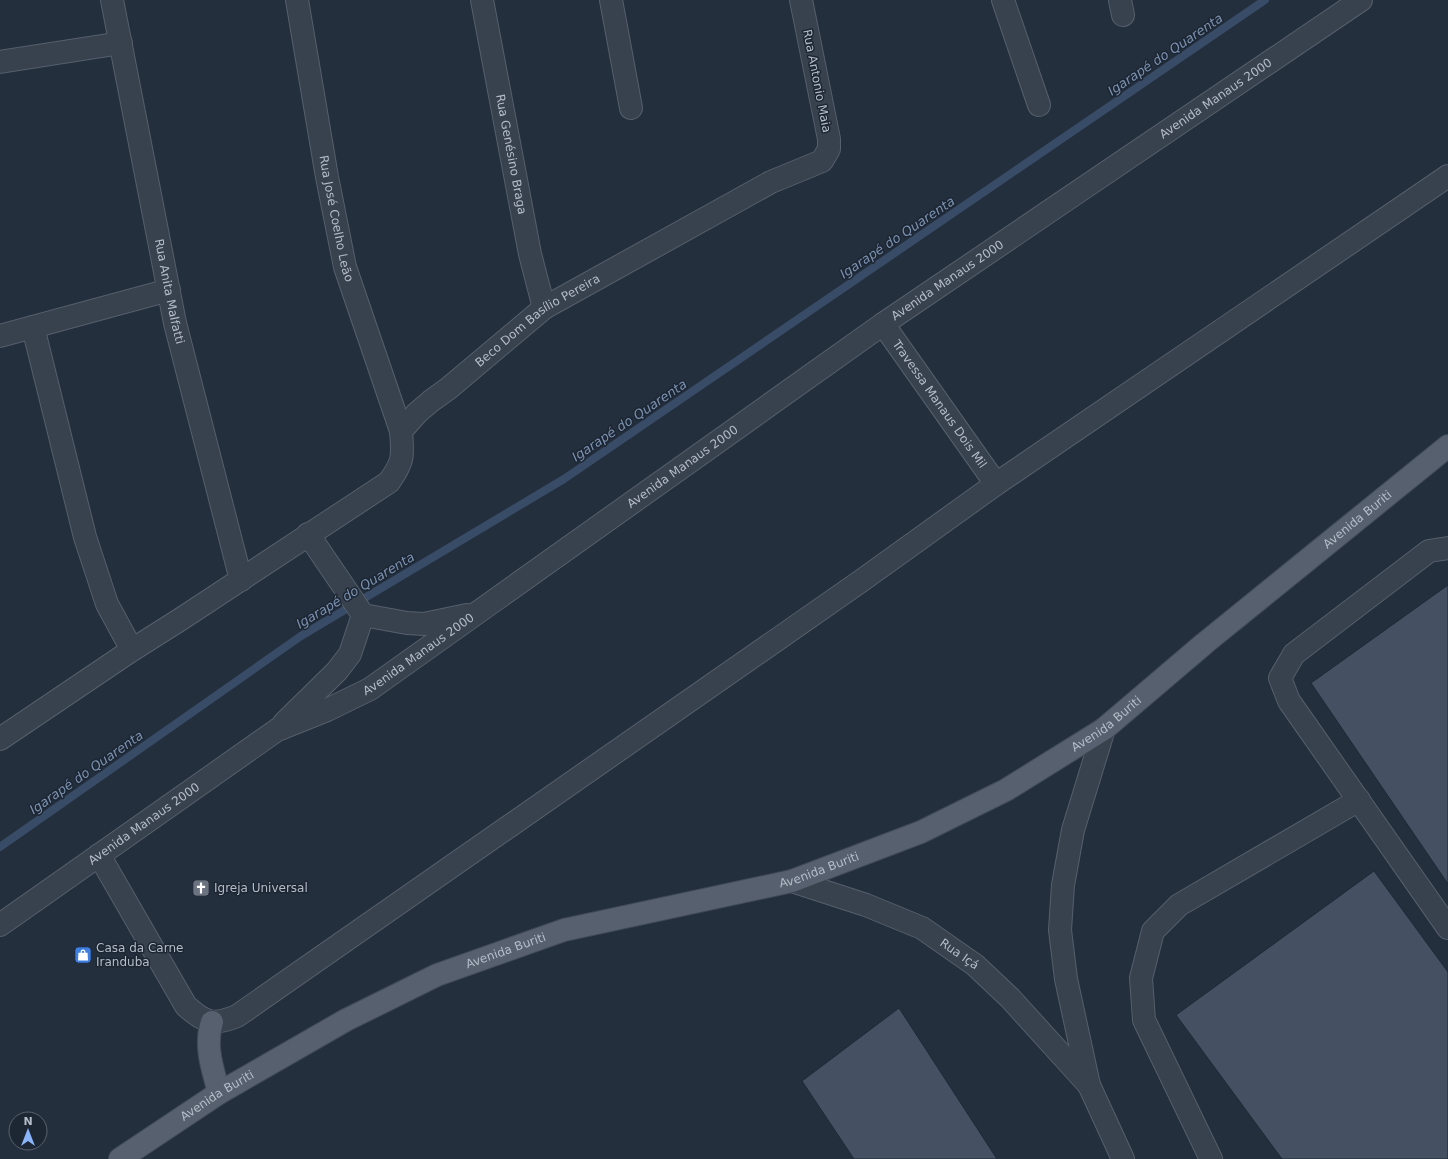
<svg xmlns="http://www.w3.org/2000/svg" width="1448" height="1159" font-family="'DejaVu Sans',sans-serif">
<rect width="100%" height="100%" fill="#242f3e"/>
<g fill="none" stroke-linecap="round" stroke-linejoin="round">
<path stroke="#394c67" stroke-width="8" d="M 0,847 L 301,636 L 564,479 L 1265,0"/>
</g>
<g fill="#455162" stroke="#1f2835">
<path d="M 1448,585 L 1448,884 L 1311,683 Z"/>
<path d="M 1374,871 L 1448,972 L 1448,1159 L 1282,1159 L 1176,1015 Z"/>
<path d="M 899,1008 L 997,1159 L 854,1159 L 802,1081 Z"/>
</g>
<g fill="none" stroke-linecap="round" stroke-linejoin="round">
<defs>
<g id="minor">
<path id="s1" d="M 112,0 L 175,323 L 241,580"/>
<path id="s2" d="M 297,0 L 327,177 L 345,267 L 401,431"/>
<path id="s3" d="M 482,0 L 530,254 L 544,308"/>
<path d="M 611,0 L 631,108"/>
<path d="M 1003,0 L 1039,105"/>
<path d="M 1120,0 L 1123,15"/>
<path d="M 0,62 L 121,43"/>
<path id="s4" d="M 883,324 L 996,484"/>
<path d="M 33,327 L 85,537 L 107,604 L 132,650"/>
<path d="M 0,336 L 169,290"/>
<path d="M 308,534 L 363,615 L 407,623 L 424,624 L 467,615"/>
<path d="M 1448,548 L 1429,551 L 1294,654 L 1280,678 L 1289,701 L 1448,928"/>
<path d="M 284,723 L 337,671 L 350,654 L 363,615"/>
<path d="M 1104,729 L 1073,830 L 1063,885 L 1060,930 L 1066,979 L 1089,1085 L 1123,1159"/>
<path id="s5" d="M 0,739 L 132,650 L 181,619 L 389,482 C 404,461 403,456 401,431 L 417,413 L 431,401 L 449,388 L 544,308 L 771,182 L 822,161 L 829,149 L 829,139 L 801,0"/>
<path d="M 99,855 L 186,1006 C 205,1023 213,1026 237,1016 L 861,581 L 996,484 L 1448,176"/>
<path id="s6" d="M 792,881 L 866,905 L 922,928 L 975,965 L 1010,998 L 1088,1084"/>
<path id="s7" d="M 0,925 L 277,730 L 327,710 L 370,689 L 883,324 L 1361,0"/>
<path d="M 1211,1159 L 1144,1020 L 1141,978 L 1153,931 L 1179,905 L 1359,800"/>
</g>
<g id="major">
<path d="M 212,1022 C 204,1046 213,1070 219,1093"/>
<path id="s8" d="M 120,1159 L 219,1093 L 346,1020 L 437,975 L 564,930 L 792,881 L 921,832 L 1006,790 L 1104,729 L 1205,643 L 1448,446"/>
</g>
</defs>
<use href="#minor" stroke="#565f6c" stroke-width="24"/>
<use href="#major" stroke="#414a57" stroke-width="24"/>
<use href="#minor" stroke="#38414e" stroke-width="22"/>
<use href="#major" stroke="#56606e" stroke-width="22"/>
</g>
<defs>
<symbol id="church-square" viewBox="-11 -11 22 22"><rect x="-9" y="-9" width="18" height="18" rx="4" fill="#6b7280" stroke="#1d2633"/><path d="M-1.2-6h2.4v3.5h3.3v2.4h-3.3V6h-2.4V-.1h-3.3v-2.4h3.3Z" fill="#fff"/></symbol>
<symbol id="shop-square" viewBox="-11 -11 22 22"><rect x="-9" y="-9" width="18" height="18" rx="4" fill="#3f7fe0" stroke="#1d2633"/><path d="M-5-2.5h2.3a2.7 3.5 0 0 1 5.4 0H5L5.5 6h-11ZM-1.5-2.5h3a1.5 2.3 0 0 0-3 0Z" fill="#fff"/></symbol>
</defs>
<g fill-rule="evenodd">
<use href="#church-square" x="191" y="878" width="20" height="20"/>
<use href="#shop-square" x="73" y="945" width="20" height="20"/>
</g>
<g text-anchor="middle" stroke-width="3" stroke-linejoin="round" paint-order="stroke">
<g font-size="12" fill="#b4bcc9" stroke="#1d2633">
<text transform="translate(817 81) rotate(79)" y="4">Rua Antonio Maia</text>
<text dy="4" stroke="none"><textPath href="#s7" startOffset="1472">Avenida Manaus 2000</textPath></text>
<text dy="4" stroke="none"><textPath href="#s3" startOffset="157">Rua Genésino Braga</textPath></text>
<text dy="4" stroke="none"><textPath href="#s2" startOffset="222">Rua José Coelho Leão</textPath></text>
<text dy="4" stroke="none"><textPath href="#s7" startOffset="1148">Avenida Manaus 2000</textPath></text>
<text dy="4" stroke="none"><textPath href="#s1" startOffset="297">Rua Anita Malfatti</textPath></text>
<text dy="4" stroke="none"><textPath href="#s5" startOffset="697">Beco Dom Basílio Pereira</textPath></text>
<text dy="4" stroke="none"><textPath href="#s4" startOffset="98">Travessa Manaus Dois Mil</textPath></text>
<text dy="4" stroke="none"><textPath href="#s7" startOffset="824">Avenida Manaus 2000</textPath></text>
<text dy="4" stroke="none"><textPath href="#s8" startOffset="1412">Avenida Buriti</textPath></text>
<text dy="4" stroke="none"><textPath href="#s7" startOffset="500">Avenida Manaus 2000</textPath></text>
<text dy="4" stroke="none"><textPath href="#s8" startOffset="1088">Avenida Buriti</textPath></text>
<text dy="4" stroke="none"><textPath href="#s7" startOffset="176">Avenida Manaus 2000</textPath></text>
<text dy="4" stroke="none"><textPath href="#s8" startOffset="764">Avenida Buriti</textPath></text>
<text dy="4" stroke="none"><textPath href="#s8" startOffset="440">Avenida Buriti</textPath></text>
<text dy="4" stroke="none"><textPath href="#s6" startOffset="184">Rua Içá</textPath></text>
<text dy="4" stroke="none"><textPath href="#s8" startOffset="116">Avenida Buriti</textPath></text>
</g>
<g font-size="12" fill="#b4bcc9" stroke="#1d2633" text-anchor="start">
<text x="214" y="892">Igreja Universal</text>
<text x="96" y="952">Casa da Carne<tspan x="96" dy="14">Iranduba</tspan></text>
</g>
<g font-size="13" font-style="italic" fill="#7c92b1" stroke="#1d2633">
<text transform="translate(1165 54) rotate(-34)" y="5">Igarapé do Quarenta</text>
<text transform="translate(897 237) rotate(-34)" y="5">Igarapé do Quarenta</text>
<text transform="translate(629 420) rotate(-34)" y="5">Igarapé do Quarenta</text>
<text transform="translate(355 590) rotate(-31)" y="5">Igarapé do Quarenta</text>
<text transform="translate(86 772) rotate(-35)" y="5">Igarapé do Quarenta</text>
</g>
</g>
<g transform="translate(28 1131)"><circle r="19" fill="#1d2633" stroke="#59626f"/>
<path d="M0-3L7 15L0 10L-7 15Z" fill="#8ab4f8"/>
<text y="-6" font-size="11" font-weight="bold" text-anchor="middle" fill="#b4bcc9">N</text>
</g>
</svg>
